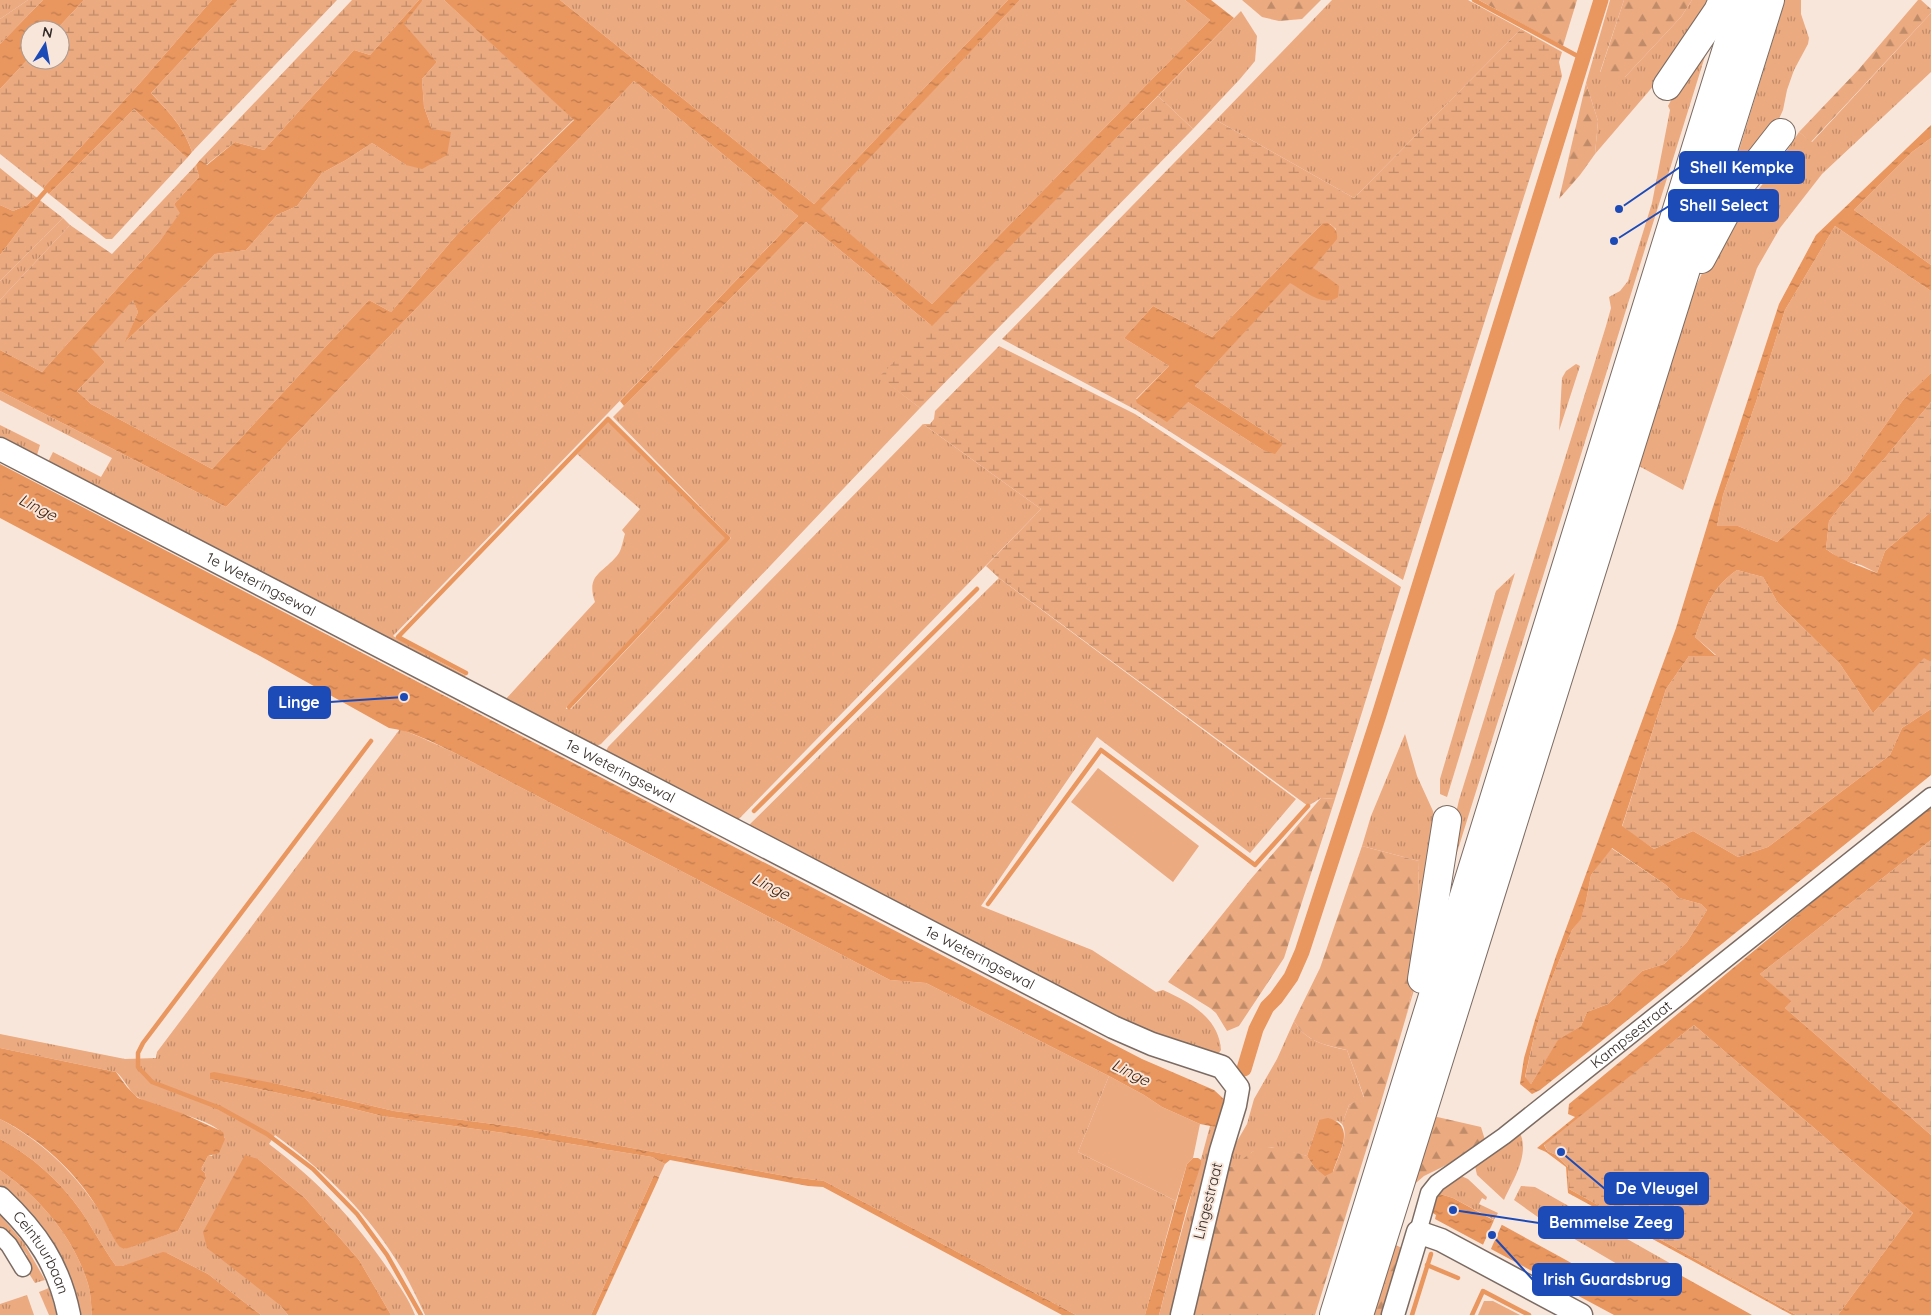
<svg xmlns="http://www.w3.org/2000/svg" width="1931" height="1315" font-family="Quicksand,sans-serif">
<defs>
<pattern id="grass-tufts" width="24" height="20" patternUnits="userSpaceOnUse" patternTransform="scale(1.25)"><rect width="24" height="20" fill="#ebaa80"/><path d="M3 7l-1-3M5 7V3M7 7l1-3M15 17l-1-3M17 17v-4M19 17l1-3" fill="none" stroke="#bf8b69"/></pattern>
<pattern id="forest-firs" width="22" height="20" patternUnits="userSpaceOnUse" patternTransform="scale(1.25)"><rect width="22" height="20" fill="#ebaa80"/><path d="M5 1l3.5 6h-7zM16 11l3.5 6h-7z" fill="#bf8b69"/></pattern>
<pattern id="wetland-marsh" width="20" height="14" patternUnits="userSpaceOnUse" patternTransform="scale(1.25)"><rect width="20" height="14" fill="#ebaa80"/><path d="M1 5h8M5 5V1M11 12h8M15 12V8" fill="none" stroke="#bf8b69"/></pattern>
<pattern id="water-ripples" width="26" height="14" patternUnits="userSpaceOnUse" patternTransform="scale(1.25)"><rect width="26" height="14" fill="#e9965f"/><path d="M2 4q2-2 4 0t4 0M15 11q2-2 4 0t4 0" fill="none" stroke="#bd7b4e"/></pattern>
</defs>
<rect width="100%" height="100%" fill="#f9e6db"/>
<g fill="url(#grass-tufts)">
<path d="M 0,0 L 28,0 L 0,19 Z"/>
<path d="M 560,0 L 1008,0 L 814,204 Z"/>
<path d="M 1020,0 L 1185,0 L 1210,20 L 932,304 L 820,209 Z"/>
<path d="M 1332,0 L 1468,0 L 1521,29 L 1354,198 L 1216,120 Z"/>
<path d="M 1610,0 L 1624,0 L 1600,72 L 1625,77 L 1681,17 L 1692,0 L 1713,0 L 1655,84 L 1595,154 L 1598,121 L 1586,83 Z"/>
<path d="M 1785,0 L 1801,0 L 1801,14 L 1809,38 L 1808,44 L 1794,70 L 1787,90 L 1783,110 L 1774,130 L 1729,183 Z"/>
<path d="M 1241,11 L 1257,36 L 1255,61 L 1240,79 L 1193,129 L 1158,96 Z"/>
<path d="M 1931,13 L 1931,72 L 1822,174 L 1780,228 L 1757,268 L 1683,490 L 1637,465 L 1695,288 L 1718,240 L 1777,166 L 1799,132 L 1812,142 Z"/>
<path d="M 1711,37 L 1445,891 L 1449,844 L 1459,800 L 1606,326 L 1611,308 L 1609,297 L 1620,291 L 1628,281 L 1652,203 L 1670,110 L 1668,106 L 1679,85 Z"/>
<path d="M 634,81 L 798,216 L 393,636 L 466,676 L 461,679 L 49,468 L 49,460 L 53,452 L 101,477 L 112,458 L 0,400 L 0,391 L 226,507 Z"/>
<path d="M 1931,138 L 1931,265 L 1854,210 L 1912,152 Z"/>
<path d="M 63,218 L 70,225 L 0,300 L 0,281 Z"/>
<path d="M 806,222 L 932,326 L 880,377 L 920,408 L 601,744 L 592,748 L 504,701 L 595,602 C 585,573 605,573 619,553 C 622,548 623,540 625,534 L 622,530 L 640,509 L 577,454 L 608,421 L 726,538 L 567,706 L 566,709 L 571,709 L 731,538 L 613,417 Z"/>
<path d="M 1835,226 L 1931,291 L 1931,373 L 1903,400 L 1847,479 L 1777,542 L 1738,526 L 1717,526 L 1723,495 L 1756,402 L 1785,310 Z"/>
<path d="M 1576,364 L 1580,366 L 1559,431 L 1562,378 L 1566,371 Z"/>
<path d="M 923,424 L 1041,509 L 734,824 L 605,753 L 608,747 Z"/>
<path d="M 0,425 L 40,445 L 37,455 L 31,458 L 0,441 Z"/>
<path d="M 1515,573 L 1447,797 L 1440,794 L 1440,779 L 1496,591 Z"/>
<path d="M 999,578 L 1296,799 L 1250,853 L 1097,737 L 981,906 L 1092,950 L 1156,992 L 1163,990 C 1190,1002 1219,1018 1221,1050 L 1217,1056 L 1180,1051 L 746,828 Z"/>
<path d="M 400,729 L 420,737 L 453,752 L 890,980 L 926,983 L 1109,1076 L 1078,1152 L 1176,1201 L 1145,1315 L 1076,1315 L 824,1181 L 791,1177 L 516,1127 L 394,1111 L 278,1084 L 210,1079 L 346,1107 L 382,1116 L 504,1133 L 652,1157 L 665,1164 L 659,1177 L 654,1175 L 591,1315 L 425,1315 C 418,1300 411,1285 403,1271 C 371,1216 326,1172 275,1135 L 269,1144 C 318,1181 356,1221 390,1272 C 399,1286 409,1299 415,1315 L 391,1315 L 359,1260 L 305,1198 L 258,1159 L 280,1305 L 288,1315 L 261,1315 L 208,1274 L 167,1253 L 122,1266 L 116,1266 C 103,1248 93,1229 81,1211 C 60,1181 32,1156 0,1139 L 0,1119 C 40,1140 72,1170 97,1207 C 107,1220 110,1238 123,1249 L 178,1231 L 206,1178 L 205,1173 L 201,1169 L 208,1156 L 212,1156 L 225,1138 C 220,1119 155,1109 139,1098 C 128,1091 125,1079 116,1072 L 0,1048 L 0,1034 L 125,1059 L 156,1058 L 157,1052 Z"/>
<path d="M 1405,734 L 1417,776 L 1433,811 L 1436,825 L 1423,960 L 1406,1017 L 1416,973 L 1419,861 L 1362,846 L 1371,816 Z"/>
<path d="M 1294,1021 C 1305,1041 1326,1046 1347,1050 L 1364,1098 L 1349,1105 L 1342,1124 L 1338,1121 L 1319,1120 L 1307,1156 L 1271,1147 L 1252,1152 L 1238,1165 L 1221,1169 L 1247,1124 L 1254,1099 L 1277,1059 Z"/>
<path d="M 1210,1126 L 1220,1128 L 1175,1315 L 1159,1315 Z"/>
<path d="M 1519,1131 C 1531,1153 1513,1180 1504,1200 L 1477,1175 L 1475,1166 Z"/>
<path d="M 0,1170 C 40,1198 74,1237 88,1284 C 91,1294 91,1305 92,1315 L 80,1315 L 66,1268 L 56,1248 L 0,1189 Z"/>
<path d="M 1459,1175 L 1468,1179 L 1487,1197 L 1486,1200 L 1482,1198 L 1479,1204 L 1498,1213 L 1494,1220 L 1453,1198 L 1437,1193 Z"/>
<path d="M 1521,1186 L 1535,1187 L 1675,1266 L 1673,1271 L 1617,1288 L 1624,1268 L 1542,1220 L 1514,1200 Z"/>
<path d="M 0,1215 L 24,1243 L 45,1280 L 35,1283 L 21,1261 L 27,1255 L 21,1247 L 17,1249 L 0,1228 Z"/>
<path d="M 49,1288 L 57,1315 L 49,1315 L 39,1292 Z"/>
<path d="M 27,1295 L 34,1315 L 0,1315 L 0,1304 Z"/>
</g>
<g fill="url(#forest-firs)">
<path d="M 1242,0 L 1321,0 L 1302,19 L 1279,21 L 1262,17 Z"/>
<path d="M 1479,0 L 1577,0 L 1563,46 Z"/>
<path d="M 1624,0 L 1692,0 L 1681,17 L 1625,77 L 1614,83 L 1605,80 L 1600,73 Z"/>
<path d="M 1918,0 L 1921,0 L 1931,9 L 1931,13 L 1811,142 L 1799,132 L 1859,69 Z"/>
<path d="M 1586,83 L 1598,121 L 1595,154 L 1580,175 L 1559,199 Z"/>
<path d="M 1321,798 L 1335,799 L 1284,958 L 1239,1026 L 1227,1031 L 1216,1013 L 1210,1008 L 1168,982 L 1250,880 Z"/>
<path d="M 1362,846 L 1419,861 L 1416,974 L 1406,1017 L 1381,1102 L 1315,1315 L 1187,1315 L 1221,1169 C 1243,1165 1237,1162 1252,1152 C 1268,1141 1291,1152 1307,1156 L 1314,1167 L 1333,1172 C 1337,1159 1350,1136 1342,1124 L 1349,1105 L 1364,1097 L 1347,1050 C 1325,1045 1306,1042 1294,1021 L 1320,968 Z"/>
<path d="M 1433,1116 L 1481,1127 L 1485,1140 L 1473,1152 L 1424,1176 L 1410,1188 Z"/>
<path d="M 1393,1244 L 1402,1248 L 1382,1315 L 1371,1315 Z"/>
</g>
<g fill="url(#wetland-marsh)" fill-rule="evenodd">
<path d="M 28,0 L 43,0 L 0,44 L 0,19 Z"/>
<path d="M 84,0 L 212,0 L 140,83 L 43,188 L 0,154 L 0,89 L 30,57 L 30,60 L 60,60 L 60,30 L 56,30 Z"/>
<path d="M 238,0 L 337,0 L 192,152 C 184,127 169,112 151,93 Z"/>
<path d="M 352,0 L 419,0 L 370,55 L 354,50 L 264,150 L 235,142 L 206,165 L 200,160 Z"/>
<path d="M 423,0 L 444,0 L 574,119 L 460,231 L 391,312 L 369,300 L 212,469 L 91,404 L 77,391 L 105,362 L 90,348 L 133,299 L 138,312 L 126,341 L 195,275 L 215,254 L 246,250 L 277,215 L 297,206 L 322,173 L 346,160 L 372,143 L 406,165 L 432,129 L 424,107 L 422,79 L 437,62 L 403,24 Z"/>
<path d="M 1521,29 L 1562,52 L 1559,62 L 1562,76 L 1403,580 L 1136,410 L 1002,339 L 1216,120 L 1354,198 ZM 1322,224 L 1330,224 L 1336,229 L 1312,268 L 1323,274 L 1309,294 L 1290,282 L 1195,386 L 1281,442 L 1263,450 L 1188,402 L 1136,399 L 1169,366 L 1124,338 L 1153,306 L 1212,337 Z"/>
<path d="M 1158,96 L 1193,129 L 920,408 L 879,377 Z"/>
<path d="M 134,109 L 187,158 L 112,239 L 106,239 L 49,194 Z"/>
<path d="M 196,165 L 199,177 L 174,204 L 181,213 L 159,242 L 42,372 L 0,350 L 0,300 L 70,225 L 112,254 Z"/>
<path d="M 0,168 L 36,197 L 27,205 L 13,211 L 0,205 Z"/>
<path d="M 41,201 L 63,218 L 0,281 L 0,255 Z"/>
<path d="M 999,346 L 1135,414 L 1401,587 L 1335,799 L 1321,798 L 1308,806 L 999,578 L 986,566 L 1041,509 L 923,424 L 930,424 L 934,419 L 935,411 Z"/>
<path d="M 1931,402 L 1931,512 L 1885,551 L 1877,573 L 1861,565 L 1842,560 L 1826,549 L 1829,521 L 1844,501 L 1884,459 Z"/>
<path d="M 1737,570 L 1763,577 L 1778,603 L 1840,664 L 1873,713 L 1924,657 L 1931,662 L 1931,709 L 1902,728 L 1890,755 L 1768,847 L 1738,857 L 1693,831 L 1654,849 L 1622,827 L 1666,689 L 1689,656 L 1716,655 L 1695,637 C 1706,608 1710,589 1737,570 Z"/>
<path d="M 1931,840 L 1931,1135 L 1785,1008 L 1790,1001 L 1760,974 Z"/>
<path d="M 1611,848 L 1666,885 L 1679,898 L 1701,904 L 1707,910 L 1687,942 L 1664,964 L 1642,971 L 1608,1004 L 1587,1012 L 1581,1026 L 1558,1041 L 1531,1084 L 1525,1078 L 1535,1032 L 1549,985 L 1572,930 L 1581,918 L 1586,901 L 1591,875 Z"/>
<path d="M 1694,1025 L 1913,1213 L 1838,1315 L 1796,1315 L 1569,1189 L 1568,1167 L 1556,1155 L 1547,1151 L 1544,1144 Z"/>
</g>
<g fill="#ebaa80">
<path d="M 1098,768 L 1199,846 L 1173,882 L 1071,802 Z"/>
<path d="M 1109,1076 L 1144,1095 L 1162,1107 L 1200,1124 L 1193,1158 L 1187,1164 L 1176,1201 L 1078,1152 Z"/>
<path d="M 1484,1301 L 1493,1301 L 1520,1315 L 1478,1315 Z"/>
</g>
<g fill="url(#water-ripples)" fill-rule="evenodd">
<path d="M 43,0 L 84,0 L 56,30 L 30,30 L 30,57 L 0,89 L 0,44 Z"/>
<path d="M 212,0 L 238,0 L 151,93 C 169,113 183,125 192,152 L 187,158 L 134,109 L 49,194 L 43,188 L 140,83 Z"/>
<path d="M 419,0 L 423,0 L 404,24 L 437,62 L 422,79 L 424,107 L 432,129 L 451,132 L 447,155 L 422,169 L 406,165 L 372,143 L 346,160 L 322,173 L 297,206 L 277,215 L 246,250 L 215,254 L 195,275 L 125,342 L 138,312 L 133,300 L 91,348 L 105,362 L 77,391 L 91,404 L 212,469 L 369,300 L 391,312 L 460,231 L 574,120 L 444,0 L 560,0 L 814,204 L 1008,0 L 1020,0 L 821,209 L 932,304 L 1210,20 L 1185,0 L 1211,0 L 1234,18 L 932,326 L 806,222 L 624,406 L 620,401 L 798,216 L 634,81 L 226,507 L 0,391 L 0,350 L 42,372 L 159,242 L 180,213 L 174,204 L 199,177 L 196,165 L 200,160 L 207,165 L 235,142 L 264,150 L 354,50 L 370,55 Z"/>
<path d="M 1931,125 L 1931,138 L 1912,152 L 1854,210 L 1931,265 L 1931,291 L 1835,226 L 1785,310 L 1756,402 L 1723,495 L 1717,526 L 1738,526 L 1777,542 L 1847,479 L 1903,400 L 1931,373 L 1931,402 L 1884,459 L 1844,501 L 1829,521 L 1826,549 C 1842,561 1858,565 1877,573 L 1885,551 L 1931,512 L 1931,662 L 1924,658 L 1873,713 L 1840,664 L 1778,603 L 1763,577 L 1737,570 C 1710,589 1706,608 1695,637 L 1716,656 L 1689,656 L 1666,689 L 1622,826 L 1654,849 L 1693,831 L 1738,857 L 1768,847 L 1890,755 L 1902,728 L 1931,709 L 1931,775 L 1588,1052 L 1540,1090 L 1532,1094 L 1520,1084 L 1524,1058 L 1535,1020 L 1556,956 L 1676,628 L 1711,513 L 1779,304 L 1816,235 ZM 1612,848 L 1666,885 L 1679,898 L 1701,904 L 1707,910 L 1687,942 L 1664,964 L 1642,971 L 1608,1004 L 1587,1012 L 1581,1026 L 1558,1040 L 1531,1084 L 1525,1077 L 1535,1032 L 1549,985 L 1572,930 L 1581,919 L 1586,901 L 1591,875 Z"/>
<path d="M 36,197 L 41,201 L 0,255 L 0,205 L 13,211 L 27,205 Z"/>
<path d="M 1327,223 C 1334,226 1338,231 1337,239 L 1313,268 L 1323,274 L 1339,286 L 1338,297 C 1323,308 1303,290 1290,283 L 1195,386 L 1281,442 L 1282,445 L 1275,454 L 1263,450 L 1188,402 L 1167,422 L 1137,403 L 1136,400 L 1169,366 L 1124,338 L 1153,306 L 1212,337 L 1322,224 Z"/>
<path d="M 0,464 L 1003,987 L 1142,1059 L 1214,1090 L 1226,1101 L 1220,1128 L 1200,1124 L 1162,1107 L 1144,1095 L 1109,1076 L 926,983 L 890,980 L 453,752 C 432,742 412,731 389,728 L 260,656 L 0,518 Z"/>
<path d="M 1931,804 L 1931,840 L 1760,974 L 1791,1001 L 1785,1008 L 1931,1135 L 1931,1315 L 1838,1315 L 1913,1213 L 1694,1025 L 1544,1145 L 1547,1151 L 1556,1155 L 1568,1167 L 1569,1189 L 1796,1315 L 1792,1315 L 1568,1193 L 1566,1167 L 1546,1152 L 1537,1148 L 1575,1117 L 1568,1114 L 1569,1104 Z"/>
<path d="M 0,1048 L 116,1072 L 127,1087 L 138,1098 L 184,1114 L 223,1132 L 225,1139 L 219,1153 L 208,1156 L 201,1169 L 205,1173 L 206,1178 L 178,1231 L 128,1248 L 123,1249 L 119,1246 C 110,1235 106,1221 98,1209 C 76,1172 39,1138 0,1119 Z"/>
<path d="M 214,1072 L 278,1084 L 394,1111 L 516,1127 L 791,1177 L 824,1181 L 1076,1315 L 1062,1315 L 823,1187 L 808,1186 L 670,1160 L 665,1164 L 652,1157 L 504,1133 L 382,1116 L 346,1107 L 210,1079 L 210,1073 Z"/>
<path d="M 1328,1118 C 1357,1126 1339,1152 1333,1172 L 1325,1176 L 1314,1167 L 1307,1156 L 1319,1120 Z"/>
<path d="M 0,1139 C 32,1156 60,1181 81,1211 C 93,1229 103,1248 116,1266 L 122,1266 L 163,1252 L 167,1253 L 208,1274 L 261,1315 L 92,1315 C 91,1305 91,1294 88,1284 C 74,1237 40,1198 0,1170 Z"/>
<path d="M 245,1155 L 258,1159 L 305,1198 L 359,1260 L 391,1315 L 288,1315 L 280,1305 L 207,1248 L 203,1232 Z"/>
<path d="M 1193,1158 L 1198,1158 L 1201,1160 L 1201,1164 L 1187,1208 L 1159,1315 L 1145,1315 L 1187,1164 Z"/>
<path d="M 654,1175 L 659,1177 L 658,1180 L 596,1315 L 591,1315 Z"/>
<path d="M 1437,1193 L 1453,1198 L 1617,1288 L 1673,1271 L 1752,1315 L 1614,1315 L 1435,1219 L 1436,1215 L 1431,1212 Z"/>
</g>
<path fill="#f9e6db" d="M 1495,1218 L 1503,1222 L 1490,1251 L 1482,1247 Z"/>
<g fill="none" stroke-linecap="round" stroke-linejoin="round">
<g stroke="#e9965f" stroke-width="4.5">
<path d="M 1474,0 L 1583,59"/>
<path d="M 34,204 L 49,187"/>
<path d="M 466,673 L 398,637 L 608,419 L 728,538 L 569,707"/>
<path d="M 371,741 L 143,1043 L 138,1053 L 138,1067 L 152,1082 L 220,1108 L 267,1134 L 313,1169 L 357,1214 L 387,1255 L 421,1315"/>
<path d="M 754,811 L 977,589"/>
<path d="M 988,904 L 1101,750 L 1255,865 L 1308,806"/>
<path d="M 1427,1265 L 1458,1278"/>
<path d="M 1412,1315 L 1431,1254"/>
<path d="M 1472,1315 L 1483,1291 L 1529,1315"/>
</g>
<path stroke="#e9965f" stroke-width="15" d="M 1244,1069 L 1256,1029 L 1267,1007 L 1276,998 L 1291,977 L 1302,952 L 1379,715 L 1601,0"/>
<defs>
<g id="street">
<path id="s1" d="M 1418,1232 L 1429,1193 L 1437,1183 L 1504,1136 L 1931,796"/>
<path d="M 0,1236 L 9,1245 L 23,1268"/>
</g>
<g id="secondary">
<path id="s2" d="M 0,449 L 1113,1027 L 1152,1044 L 1222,1067 L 1238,1088 L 1235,1105 L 1221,1151 L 1182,1315"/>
<path id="s3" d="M 0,1198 C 37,1233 59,1265 69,1315"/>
<path d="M 1393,1315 L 1418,1232 L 1441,1240 L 1581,1315"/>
</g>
<g id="highway">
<path d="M 1667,86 L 1718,11 L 1723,0"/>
<path d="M 1701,259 L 1741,184 L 1781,133"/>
<path d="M 1422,979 L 1447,820"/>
<path d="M 1334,1315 L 1742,0"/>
<path d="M 1359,1315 L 1770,0"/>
</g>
</defs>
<use href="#street" stroke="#7b6b62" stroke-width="19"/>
<use href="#secondary" stroke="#7b6b62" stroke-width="25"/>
<use href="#highway" stroke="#7b6b62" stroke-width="30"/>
<use href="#street" stroke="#fff" stroke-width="16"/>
<use href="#secondary" stroke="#fff" stroke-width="22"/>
<use href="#highway" stroke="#fff" stroke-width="28"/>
</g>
<g text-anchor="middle" stroke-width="4" stroke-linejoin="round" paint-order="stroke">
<g font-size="15" fill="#322b27" stroke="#f9e6db">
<text dy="5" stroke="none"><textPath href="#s2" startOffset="294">1e Weteringsewal</textPath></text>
<text dy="5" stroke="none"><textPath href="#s2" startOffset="699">1e Weteringsewal</textPath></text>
<text dy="5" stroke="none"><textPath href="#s2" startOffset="1104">1e Weteringsewal</textPath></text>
<text dy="5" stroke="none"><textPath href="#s1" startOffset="298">Kampsestraat</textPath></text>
<text transform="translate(1208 1201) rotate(-76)" y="5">Lingestraat</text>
<text dy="5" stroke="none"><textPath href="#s3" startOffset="69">Ceintuurbaan</textPath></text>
</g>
<g font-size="16" font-style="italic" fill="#44230b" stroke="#f9e6db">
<text transform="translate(38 507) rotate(27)" y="6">Linge</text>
<text transform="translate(771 886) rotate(27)" y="6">Linge</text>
<text transform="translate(1131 1072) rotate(27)" y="6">Linge</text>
</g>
</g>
<path fill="none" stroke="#1c4bb8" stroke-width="2" d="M1619 209L1680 167M1614 241L1669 206M404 697L330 702M1561 1152L1605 1189M1453 1210L1539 1223M1492 1235L1533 1280"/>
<g fill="#1c4bb8" stroke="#f9e6db" stroke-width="2">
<circle cx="1619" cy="209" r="5"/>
<circle cx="1614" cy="241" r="5"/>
<circle cx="404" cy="697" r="5"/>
<circle cx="1561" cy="1152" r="5"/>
<circle cx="1453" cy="1210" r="5"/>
<circle cx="1492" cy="1235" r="5"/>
</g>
<g fill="#1c4bb8" stroke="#1c4bb8" stroke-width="2">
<rect x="1680" y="152" width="124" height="31" rx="5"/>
<rect x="1669" y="190" width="109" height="31" rx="5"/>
<rect x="269" y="687" width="61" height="31" rx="5"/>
<rect x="1605" y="1173" width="103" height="31" rx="5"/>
<rect x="1539" y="1207" width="144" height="31" rx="5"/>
<rect x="1533" y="1264" width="148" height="31" rx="5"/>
</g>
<g font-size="16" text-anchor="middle" font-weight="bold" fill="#fff">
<text x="1742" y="173">Shell Kempke</text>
<text x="1724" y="211">Shell Select</text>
<text x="299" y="708">Linge</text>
<text x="1657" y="1194">De Vleugel</text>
<text x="1611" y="1228">Bemmelse Zeeg</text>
<text x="1607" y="1285">Irish Guardsbrug</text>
</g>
<g transform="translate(45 45) rotate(11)"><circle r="24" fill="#f9e6db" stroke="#a99b93"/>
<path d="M0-4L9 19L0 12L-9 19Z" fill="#1c4bb8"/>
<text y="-8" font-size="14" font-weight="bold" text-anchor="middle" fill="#322b27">N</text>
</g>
</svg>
